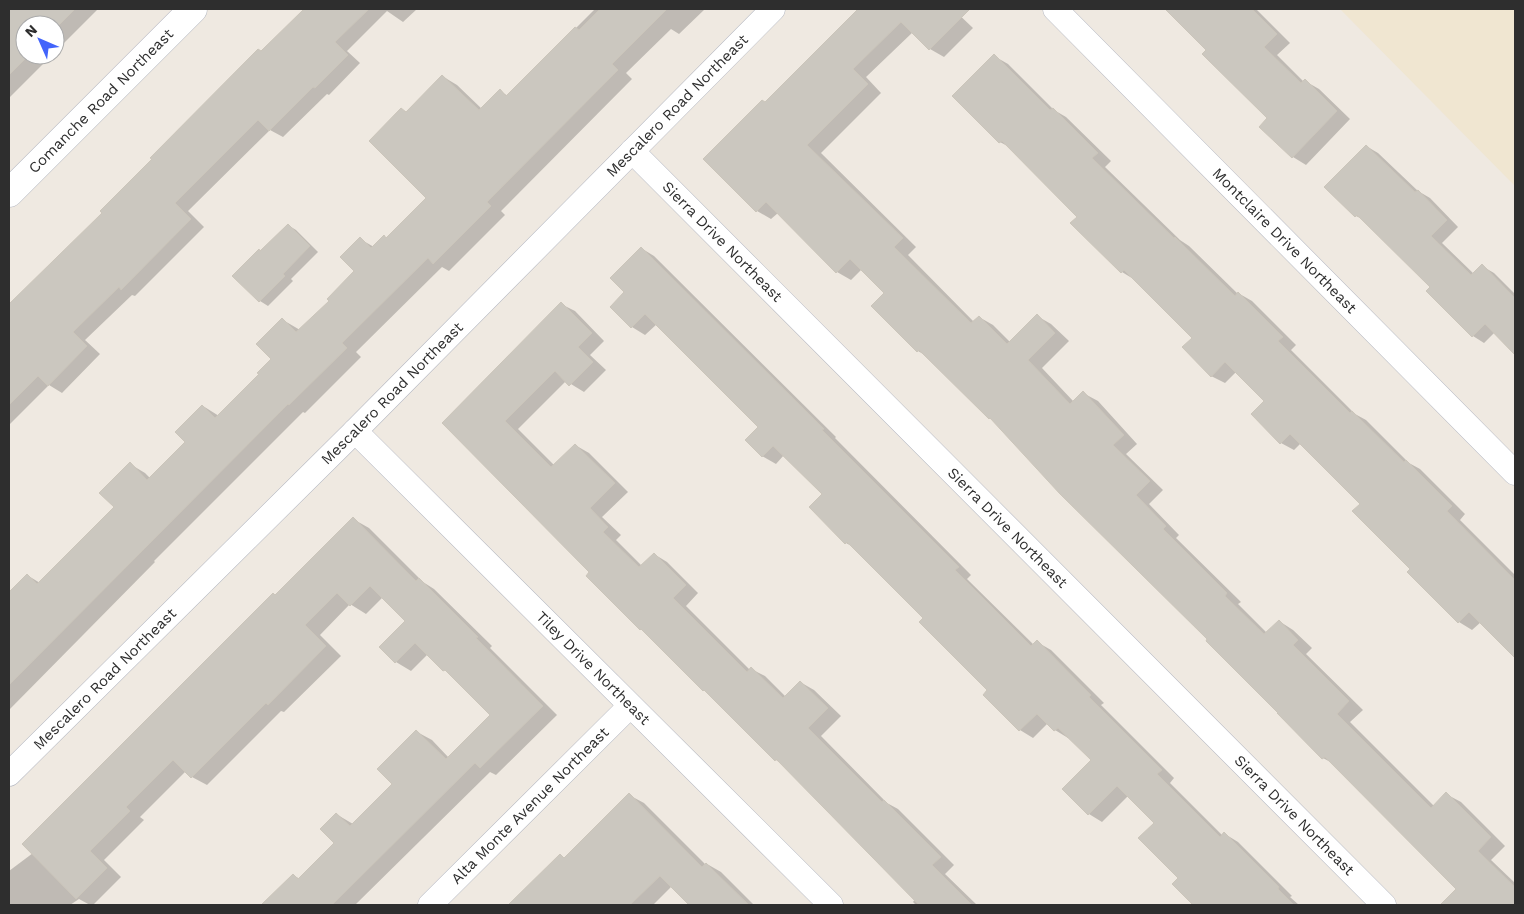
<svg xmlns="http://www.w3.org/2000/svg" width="1524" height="914" font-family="'Work Sans',sans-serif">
<rect width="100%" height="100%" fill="#efe9e1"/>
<path fill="#f0e6d1" d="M 1340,9 L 1515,9 L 1515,186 Z"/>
<g fill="#0003">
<path d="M 9,9 L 98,9 L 55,52 L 55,25 L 25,25 L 25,55 L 52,55 L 9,98 Z"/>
<path d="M 306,9 L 417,9 L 403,22 L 387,11 L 347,51 L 360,63 L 329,95 L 327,94 L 283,137 L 270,130 L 188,211 L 204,227 L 135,296 L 132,295 L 85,340 L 100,354 L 62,393 L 49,385 L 9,425 L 9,306 L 103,213 Z"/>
<path d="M 595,9 L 705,9 L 679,34 L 671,29 L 626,73 L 632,79 L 501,211 L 505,215 L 449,271 L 442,267 L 356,352 L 361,357 L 305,413 L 303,412 L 154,561 L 155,562 L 9,710 L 9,623 L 10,622 L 9,620 L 9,594 L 27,575 L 40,583 L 116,507 L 130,464 L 145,473 L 150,478 L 187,442 L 203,406 L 219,416 L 260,374 L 273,359 L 283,320 L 300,330 L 330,301 L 356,271 L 360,239 L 374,247 L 384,237 L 387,239 L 428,198 L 407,113 L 442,76 L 457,85 L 482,109 L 500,91 L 508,96 Z"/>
<path d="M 859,9 L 953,9 L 973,28 L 944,57 L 930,49 L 913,32 L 866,77 L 881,93 L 821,153 L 916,247 L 908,255 L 974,322 L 979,317 L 993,325 L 1010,342 L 1037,316 L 1051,324 L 1069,341 L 1042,368 L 1074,402 L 1083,393 L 1098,401 L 1137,444 L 1126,454 L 1163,490 L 1149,504 L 1179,535 L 1176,538 L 1241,602 L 1238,604 L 1267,633 L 1279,621 L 1293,630 L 1312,648 L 1306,654 L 1363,710 L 1350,722 L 1434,806 L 1446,794 L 1461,802 L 1505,846 L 1491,860 L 1515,883 L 1515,905 L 1442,905 L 1457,889 L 1334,764 L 1323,758 L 1209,639 L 994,421 L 989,418 L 928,357 L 918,351 L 886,293 L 862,269 L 851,280 L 837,272 L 778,213 L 771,219 L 757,211 L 765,103 Z"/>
<path d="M 1166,9 L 1256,9 L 1290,43 L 1277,55 L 1304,82 L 1305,81 L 1319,89 L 1350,119 L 1306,165 L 1293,157 L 1269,118 L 1208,50 Z"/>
<path d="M 994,56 L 1008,64 L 1054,110 L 1066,117 L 1111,161 L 1105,167 L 1180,240 L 1189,246 L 1238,294 L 1238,293 L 1252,301 L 1296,345 L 1291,350 L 1355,414 L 1366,420 L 1409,463 L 1420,469 L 1465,514 L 1460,520 L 1515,575 L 1515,656 L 1481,622 L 1472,630 L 1459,622 L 1412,569 L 1362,504 L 1301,443 L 1294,450 L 1281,443 L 1265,401 L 1236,372 L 1225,383 L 1211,376 L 1194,338 L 1135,280 L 1122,272 L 1079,216 L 1011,148 L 1000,142 Z"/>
<path d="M 1366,146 L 1378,153 L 1418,191 L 1430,198 L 1458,227 L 1442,243 L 1474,274 L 1482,266 L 1494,273 L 1515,294 L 1515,353 L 1495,332 L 1484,343 L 1473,336 L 1431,287 L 1364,220 L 1356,216 Z"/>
<path d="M 288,225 L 296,230 L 318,252 L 291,279 L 293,281 L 268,306 L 260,301 L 234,276 L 261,252 Z"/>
<path d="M 641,248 L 654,256 L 836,437 L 835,438 L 971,575 L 967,579 L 1034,645 L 1037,642 L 1051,650 L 1104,703 L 1101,705 L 1174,778 L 1170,783 L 1223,836 L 1225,834 L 1238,842 L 1292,896 L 1290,897 L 1299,905 L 1195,905 L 1174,884 L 1180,878 L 1155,823 L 1128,796 L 1102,822 L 1089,814 L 1064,789 L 1093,760 L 1069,737 L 1068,738 L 1055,730 L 1048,723 L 1033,738 L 1020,730 L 985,695 L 989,690 L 924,618 L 853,547 L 846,543 L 824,494 L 784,455 L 776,464 L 762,456 L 760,427 L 657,324 L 645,335 L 632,327 L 611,307 L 626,292 Z"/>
<path d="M 561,304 L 575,311 L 604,341 L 590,355 L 606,370 L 584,392 L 566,381 L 518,429 L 555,466 L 575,445 L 589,453 L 628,492 L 602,517 L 621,535 L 616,540 L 642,566 L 654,554 L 667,562 L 698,593 L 686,606 L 750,670 L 751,669 L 765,676 L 786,697 L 800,682 L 814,690 L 841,716 L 821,736 L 887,803 L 898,809 L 954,865 L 945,874 L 977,905 L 916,905 L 913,902 L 915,899 L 782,764 L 776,760 L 708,692 L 647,633 L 641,629 L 587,576 L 591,572 L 444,423 Z"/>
<path d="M 353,519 L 369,528 L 423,582 L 434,589 L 492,646 L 490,648 L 557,715 L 496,775 L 490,772 L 355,905 L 263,905 L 293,875 L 300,879 L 336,843 L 336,814 L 353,824 L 394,784 L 417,732 L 432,740 L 449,758 L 492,715 L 451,674 L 444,670 L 428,654 L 411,671 L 396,662 L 381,647 L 407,621 L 383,597 L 366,614 L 350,604 L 320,635 L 341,656 L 284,712 L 281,711 L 207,785 L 192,777 L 186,771 L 140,817 L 144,820 L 104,860 L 121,877 L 93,905 L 90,905 L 79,899 L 70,905 L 9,905 L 9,871 L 33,853 L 276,596 Z"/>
<path d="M 629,795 L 644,803 L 706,865 L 707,864 L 721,872 L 754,905 L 691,905 L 672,886 L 653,905 L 510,905 L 560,855 L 565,859 Z"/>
</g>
<g fill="#cbc7bf" stroke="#cbc5ba">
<path d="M 9,9 L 75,9 L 55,29 L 55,25 L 25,25 L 25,55 L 29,55 L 9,75 Z"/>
<path d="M 304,9 L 369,9 L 335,42 L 348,55 L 315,88 L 313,87 L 269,131 L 258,120 L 175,203 L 191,219 L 121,290 L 119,287 L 73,332 L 87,346 L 48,386 L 38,376 L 9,405 L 9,304 L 102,213 L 100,211 L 152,159 L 150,158 L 258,49 L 261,51 Z"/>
<path d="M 600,9 L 667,9 L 612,64 L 618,70 L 487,202 L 491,206 L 433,264 L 428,258 L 342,343 L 347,348 L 289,405 L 288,404 L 9,685 L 9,592 L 27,574 L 37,584 L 114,507 L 99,493 L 130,462 L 147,480 L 185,442 L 175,432 L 202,405 L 215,418 L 259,374 L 257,373 L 271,359 L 256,344 L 282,318 L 296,332 L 329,301 L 327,299 L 354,271 L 340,257 L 360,237 L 371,248 L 384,235 L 386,238 L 426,198 L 369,141 L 401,108 L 406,112 L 442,75 L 479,110 L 500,89 L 506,96 L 575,27 L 579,30 Z"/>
<path d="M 858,9 L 970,9 L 929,50 L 901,22 L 853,69 L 868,84 L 807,145 L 903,238 L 894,247 L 971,323 L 979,316 L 1007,344 L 1037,314 L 1055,333 L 1028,360 L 1070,404 L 1083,391 L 1124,435 L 1113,445 L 1150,481 L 1136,495 L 1166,526 L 1163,529 L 1227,593 L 1225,596 L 1264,634 L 1279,620 L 1298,640 L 1293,645 L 1349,701 L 1337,714 L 1431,808 L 1446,792 L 1491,837 L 1478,851 L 1515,887 L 1515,905 L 1440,905 L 1456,889 L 1325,757 L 1322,759 L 1277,713 L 1278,713 L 1206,641 L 1207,639 L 1060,494 L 990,418 L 989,419 L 919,350 L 917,352 L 871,306 L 884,293 L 850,259 L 836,273 L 766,202 L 756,212 L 703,159 L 762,100 L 765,102 Z"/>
<path d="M 1165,9 L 1252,9 L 1277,34 L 1264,47 L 1301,83 L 1305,79 L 1337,111 L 1292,158 L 1259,127 L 1267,118 L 1202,54 L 1206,50 Z"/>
<path d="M 994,54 L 1050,110 L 1053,108 L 1098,153 L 1092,158 L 1174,238 L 1175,237 L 1235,296 L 1238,292 L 1283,337 L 1278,341 L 1350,413 L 1352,411 L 1404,462 L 1406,460 L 1452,506 L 1447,511 L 1515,580 L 1515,658 L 1469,612 L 1458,623 L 1407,572 L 1410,569 L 1352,511 L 1360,504 L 1290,434 L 1280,444 L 1251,414 L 1264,401 L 1225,362 L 1211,377 L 1182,347 L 1192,338 L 1124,270 L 1121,273 L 1070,223 L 1077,217 L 1002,141 L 999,143 L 952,96 Z"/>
<path d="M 1366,145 L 1415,192 L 1418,190 L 1447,220 L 1431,236 L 1471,275 L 1482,264 L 1515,298 L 1515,355 L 1485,324 L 1472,337 L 1426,291 L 1430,287 L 1357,215 L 1355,217 L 1324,187 Z"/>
<path d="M 288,224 L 310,246 L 283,274 L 285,276 L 259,302 L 232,276 L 259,249 L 260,251 Z"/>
<path d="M 641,247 L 824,429 L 822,430 L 959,567 L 955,570 L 1031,646 L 1037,640 L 1091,695 L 1089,697 L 1162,770 L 1157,774 L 1220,837 L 1224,832 L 1279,887 L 1278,889 L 1294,905 L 1193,905 L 1172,884 L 1178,878 L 1138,838 L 1154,823 L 1117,786 L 1088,815 L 1062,789 L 1091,760 L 1058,728 L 1054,731 L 1037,714 L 1019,731 L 983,695 L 987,690 L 919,622 L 923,618 L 847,542 L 845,544 L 809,507 L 822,494 L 773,446 L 762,457 L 745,440 L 758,427 L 645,314 L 631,328 L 610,307 L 624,292 L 610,278 Z"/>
<path d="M 561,302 L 592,333 L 578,347 L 593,362 L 569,386 L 555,371 L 505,421 L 551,467 L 575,444 L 615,483 L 590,508 L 608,527 L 603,532 L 639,567 L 654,553 L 686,585 L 673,598 L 747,672 L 751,667 L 783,698 L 800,681 L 828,708 L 808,728 L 882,802 L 884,800 L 941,857 L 932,865 L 972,905 L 919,905 L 776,759 L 775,761 L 704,690 L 703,691 L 641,629 L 640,630 L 586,576 L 589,572 L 442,423 Z"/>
<path d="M 353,517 L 416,581 L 419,578 L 478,637 L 476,638 L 543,706 L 480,768 L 475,763 L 332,905 L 261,905 L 293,874 L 298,879 L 334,843 L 320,829 L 336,813 L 350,826 L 392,784 L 377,769 L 416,730 L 446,759 L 490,715 L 445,670 L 443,671 L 415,643 L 395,663 L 379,647 L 405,621 L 370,586 L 350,606 L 337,593 L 305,625 L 326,646 L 268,705 L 266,703 L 191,778 L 173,760 L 126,807 L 130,811 L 90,851 L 107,868 L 76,899 L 22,844 L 273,593 L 275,595 Z"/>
<path d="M 629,793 L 702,867 L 706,863 L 749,905 L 689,905 L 660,876 L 630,905 L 508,905 L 560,854 L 564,858 Z"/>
</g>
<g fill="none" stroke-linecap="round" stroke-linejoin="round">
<defs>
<g id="street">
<path id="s1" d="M 1055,9 L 1515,473"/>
<path id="s2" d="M 632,151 L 1384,905"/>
<path id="s3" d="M 355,431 L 831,905"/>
<path id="s4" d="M 9,774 L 355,431 L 773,9"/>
<path id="s5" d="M 430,905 L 630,706"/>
</g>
<g id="secondary">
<path id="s6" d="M 9,193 L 193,9"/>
</g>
</defs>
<use href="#street" stroke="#b4b7c1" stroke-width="25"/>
<use href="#secondary" stroke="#b4b7c1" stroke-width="29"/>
<use href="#street" stroke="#fff" stroke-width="24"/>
<use href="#secondary" stroke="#fff" stroke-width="28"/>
</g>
<g text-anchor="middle" stroke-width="4" stroke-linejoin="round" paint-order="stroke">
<g font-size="15" fill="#2e2e2e" stroke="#fff">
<text dy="5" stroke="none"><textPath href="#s6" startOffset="130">Comanche Road Northeast</textPath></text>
<text dy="5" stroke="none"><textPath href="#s4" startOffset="945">Mescalero Road Northeast</textPath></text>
<text dy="5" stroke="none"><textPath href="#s1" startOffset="326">Montclaire Drive Northeast</textPath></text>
<text dy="5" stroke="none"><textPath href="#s2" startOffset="128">Sierra Drive Northeast</textPath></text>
<text dy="5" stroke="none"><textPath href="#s4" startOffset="540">Mescalero Road Northeast</textPath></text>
<text dy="5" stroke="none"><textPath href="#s2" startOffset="532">Sierra Drive Northeast</textPath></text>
<text dy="5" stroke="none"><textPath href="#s3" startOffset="336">Tiley Drive Northeast</textPath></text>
<text dy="5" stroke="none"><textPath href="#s4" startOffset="135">Mescalero Road Northeast</textPath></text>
<text dy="5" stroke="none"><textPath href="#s5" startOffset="141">Alta Monte Avenue Northeast</textPath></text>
<text dy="5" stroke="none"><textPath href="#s2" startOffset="938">Sierra Drive Northeast</textPath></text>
</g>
</g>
<rect width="1524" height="914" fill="none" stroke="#2e2e2e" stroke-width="20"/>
<g transform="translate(40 40) rotate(315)"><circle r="24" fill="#ffffff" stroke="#ababab"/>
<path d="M0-4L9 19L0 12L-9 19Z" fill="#4264fb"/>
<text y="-8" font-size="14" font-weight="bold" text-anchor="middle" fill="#2e2e2e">N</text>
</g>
</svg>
